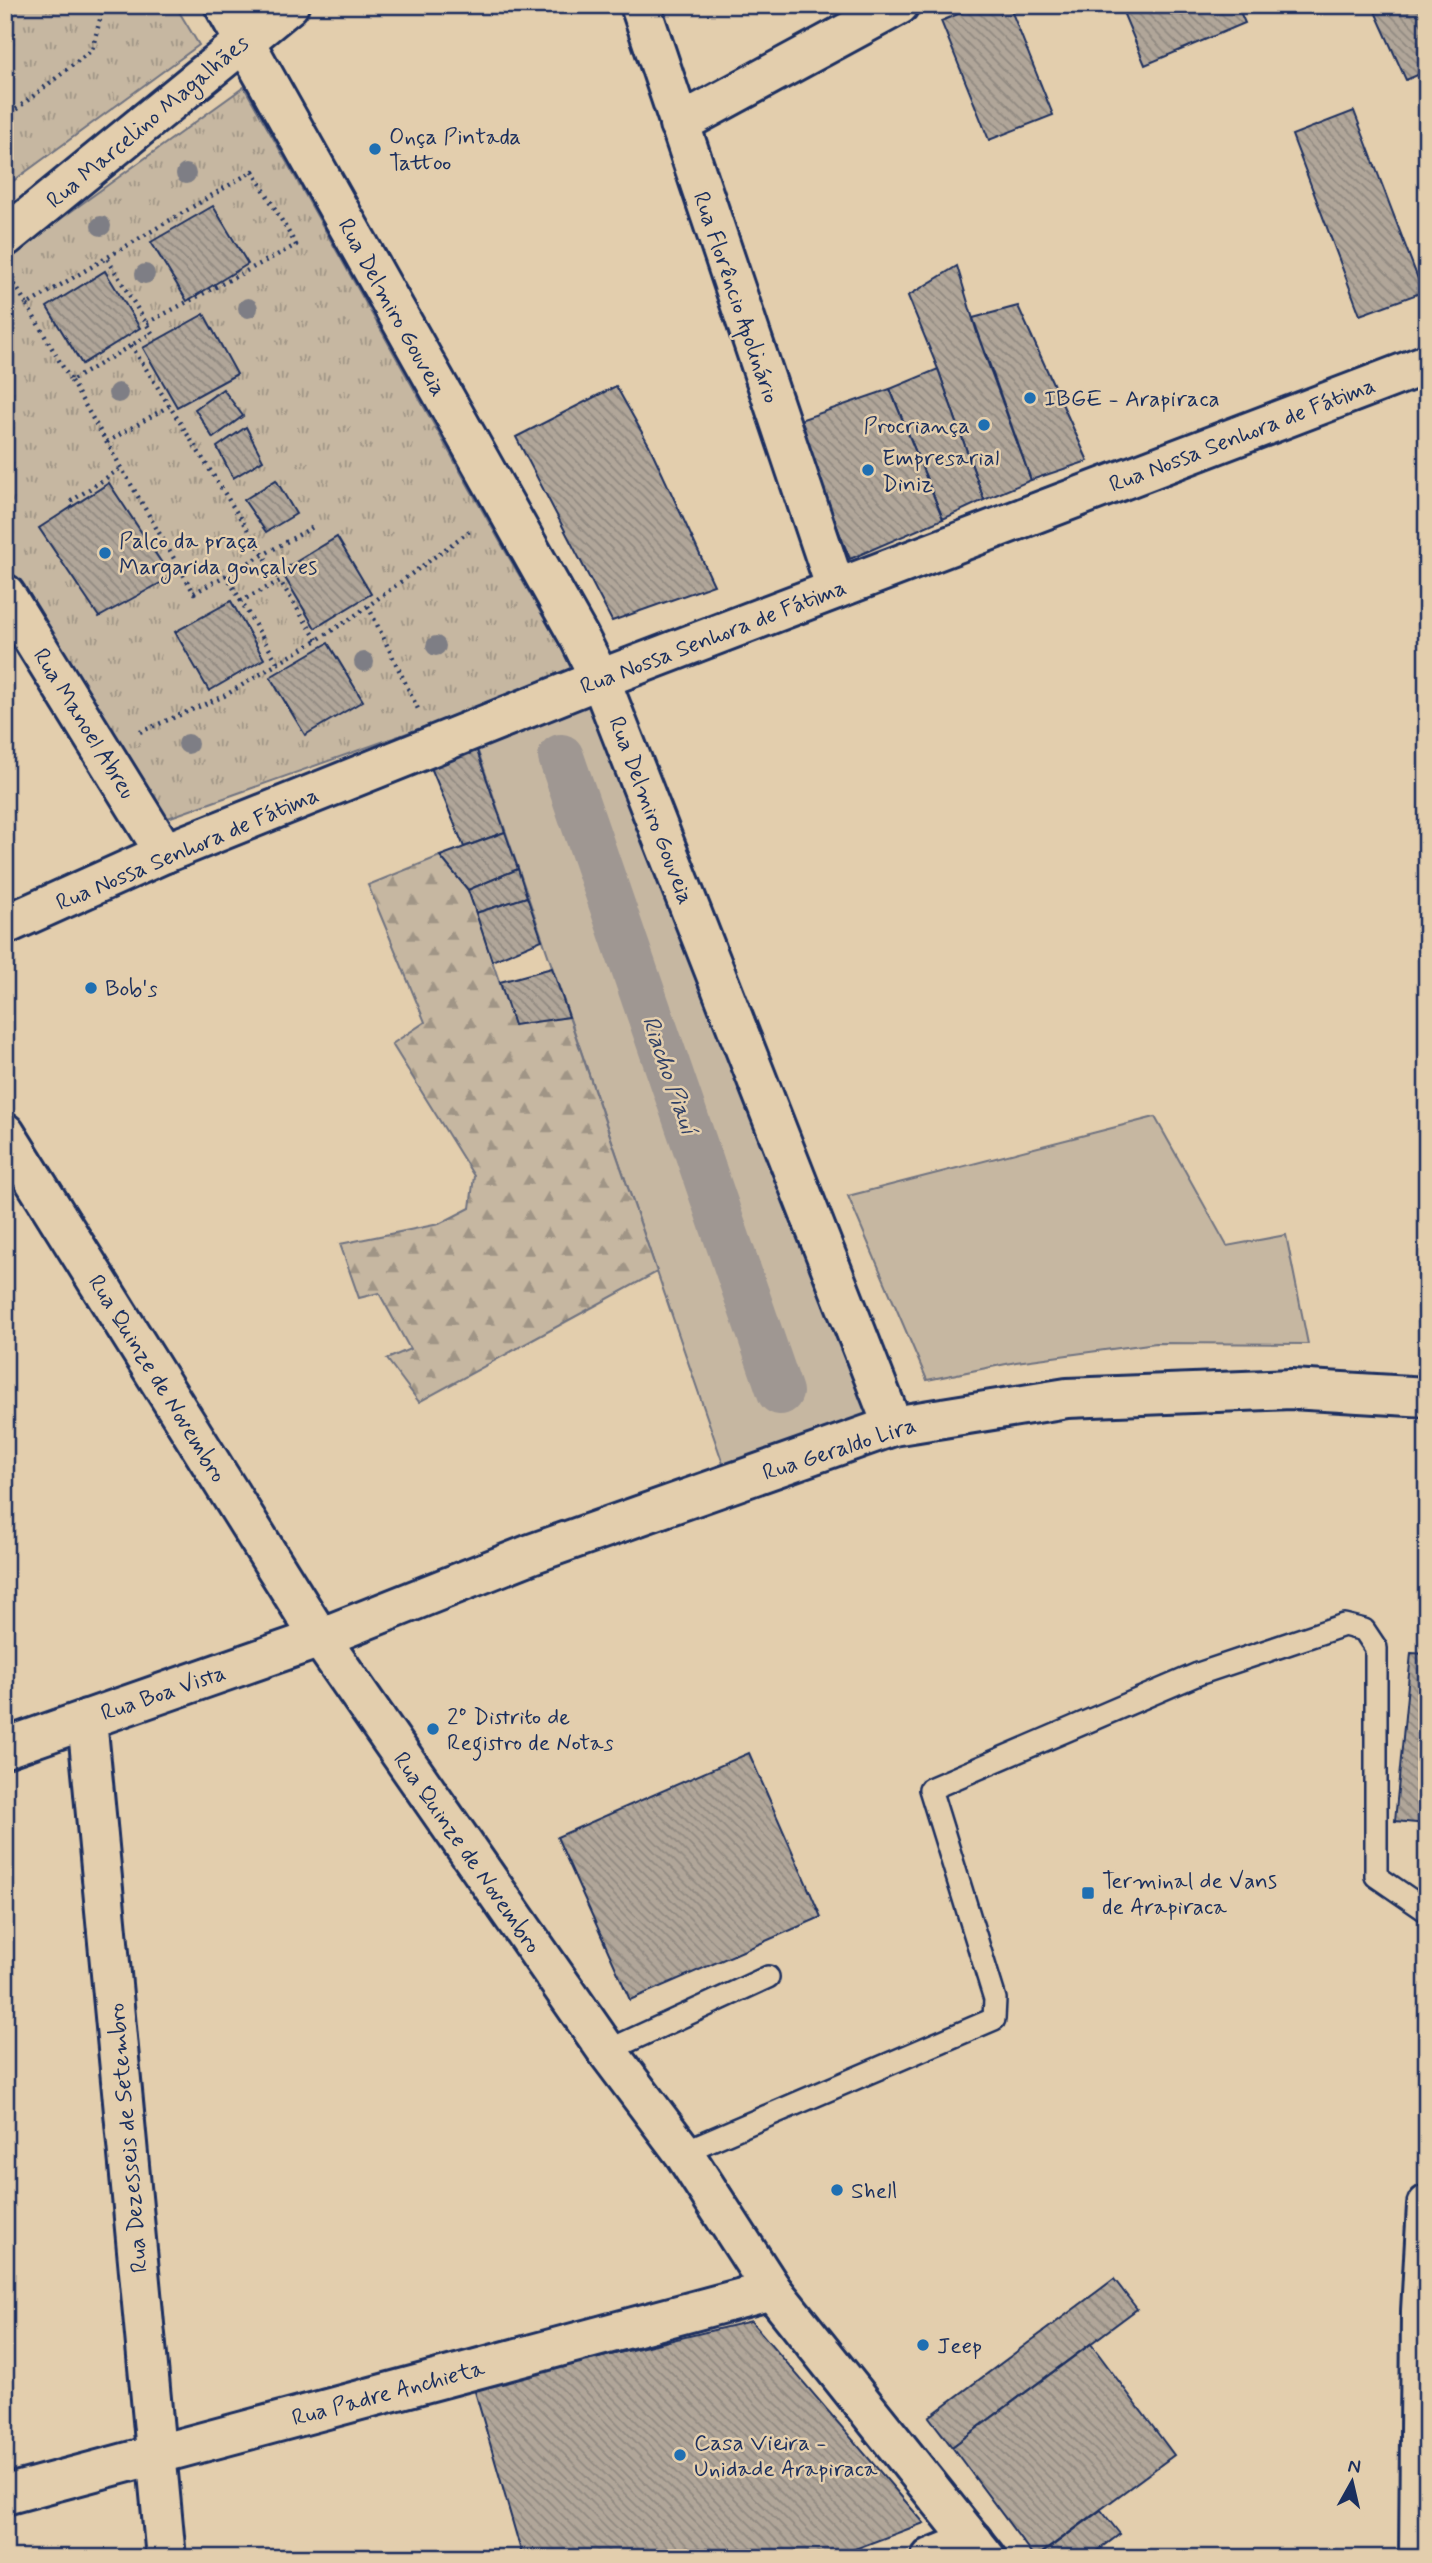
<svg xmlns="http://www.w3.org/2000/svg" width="1432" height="2563" font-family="Mynerve,sans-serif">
<defs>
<pattern id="forest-firs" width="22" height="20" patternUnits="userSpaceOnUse" patternTransform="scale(1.75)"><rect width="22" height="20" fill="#c6b7a1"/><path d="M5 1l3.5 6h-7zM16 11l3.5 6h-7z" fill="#a09586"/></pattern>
<pattern id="park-tufts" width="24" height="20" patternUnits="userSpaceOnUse" patternTransform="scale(1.75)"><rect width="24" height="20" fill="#c6b7a1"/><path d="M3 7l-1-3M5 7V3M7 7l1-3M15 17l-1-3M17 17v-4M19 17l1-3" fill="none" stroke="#a09586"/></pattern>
<pattern id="building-back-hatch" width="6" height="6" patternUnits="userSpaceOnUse" patternTransform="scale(1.75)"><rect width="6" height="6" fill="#b1a699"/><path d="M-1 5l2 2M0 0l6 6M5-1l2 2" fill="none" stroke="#8f8880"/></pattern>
</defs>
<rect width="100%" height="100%" fill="#e3cead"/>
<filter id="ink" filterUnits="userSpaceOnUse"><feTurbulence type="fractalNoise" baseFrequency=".0143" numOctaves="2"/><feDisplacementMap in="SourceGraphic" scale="14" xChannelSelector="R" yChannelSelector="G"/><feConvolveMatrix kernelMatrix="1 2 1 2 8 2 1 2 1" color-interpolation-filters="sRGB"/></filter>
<g filter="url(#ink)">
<g fill="#c6b7a1" stroke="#707380" stroke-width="2">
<path d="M 600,679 L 893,1426 L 730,1484 L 471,731 Z"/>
<path d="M 1155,1117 L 1227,1246 L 1286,1235 L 1308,1344 L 1156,1343 L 1016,1362 L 927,1380 L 848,1196 Z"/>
</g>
<path fill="url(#forest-firs)" stroke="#707380" stroke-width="2" d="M 440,856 L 468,890 L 514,1025 L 569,1017 L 657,1272 L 419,1402 L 387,1359 L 410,1349 L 379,1293 L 359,1298 L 340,1244 L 439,1224 L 470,1208 L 474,1176 L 392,1044 L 425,1022 L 368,885 Z"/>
<g fill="url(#park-tufts)" stroke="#707380" stroke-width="2">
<path d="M 5,5 L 175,5 L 199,45 L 5,187 Z"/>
<path d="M 244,87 C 356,282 462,480 576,673 L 137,829 L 5,601 L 5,259 Z"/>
</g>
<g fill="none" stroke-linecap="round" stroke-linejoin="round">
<path stroke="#9f9792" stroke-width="46" d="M 561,757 L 780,1392"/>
</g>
<g fill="url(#building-back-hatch)" stroke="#1b2f5e" stroke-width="2">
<path d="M 980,5 L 1009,5 L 1053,115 L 989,140 L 941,21 Z"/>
<path d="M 1120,5 L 1237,5 L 1245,23 L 1145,65 Z"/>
<path d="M 1372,5 L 1427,5 L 1427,71 L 1406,80 Z"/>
<path d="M 1354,111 L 1423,292 L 1360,315 L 1292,135 Z"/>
<path d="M 213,206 L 248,264 L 187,301 L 151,242 Z"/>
<path d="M 957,266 L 978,336 L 1031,480 L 984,500 L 938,369 L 908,296 Z"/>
<path d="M 105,271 L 140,328 L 82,364 L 47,307 Z"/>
<path d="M 1018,306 L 1088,461 L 1031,480 L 973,318 Z"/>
<path d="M 204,314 L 237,374 L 177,407 L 143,348 Z"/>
<path d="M 938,369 L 984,500 L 943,519 L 890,389 Z"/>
<path d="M 616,386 L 649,445 L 714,585 L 612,621 L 516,437 Z"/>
<path d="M 223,389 L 243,416 L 213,438 L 195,409 Z"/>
<path d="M 890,389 L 943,519 L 850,559 L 794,422 Z"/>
<path d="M 246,427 L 263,460 L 233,478 L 217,447 Z"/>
<path d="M 276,480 L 296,514 L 266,532 L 244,500 Z"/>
<path d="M 109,483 L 171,577 L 99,617 L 39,528 Z"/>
<path d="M 337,537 L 371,594 L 315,628 L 281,571 Z"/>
<path d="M 231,601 L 264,659 L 209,691 L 175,632 Z"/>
<path d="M 328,643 L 363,701 L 305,735 L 270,677 Z"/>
<path d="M 476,748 L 505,832 L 464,847 L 430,765 Z"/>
<path d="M 505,832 L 518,869 L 468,890 L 440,856 Z"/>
<path d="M 518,869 L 527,897 L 476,913 L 468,890 Z"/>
<path d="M 527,897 L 542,940 L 492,961 L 476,913 Z"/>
<path d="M 552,968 L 569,1017 L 514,1025 L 500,982 Z"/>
<path d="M 1411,1653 L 1427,1654 L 1427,1824 L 1395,1821 Z"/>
<path d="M 749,1753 L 821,1917 L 630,2000 L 557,1837 Z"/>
<path d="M 1114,2279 L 1137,2309 L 952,2447 L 929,2417 Z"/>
<path d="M 751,2321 L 924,2523 L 831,2558 L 523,2558 L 474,2388 Z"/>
<path d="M 1091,2344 L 1174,2455 L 1035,2558 L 952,2447 Z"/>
<path d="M 1101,2510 L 1120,2534 L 1088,2558 L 1036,2558 Z"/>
</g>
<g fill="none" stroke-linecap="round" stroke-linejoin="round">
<defs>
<g id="lane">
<path d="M 607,2051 L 768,1977"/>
<path d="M 683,2152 L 994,2019 L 995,1999 L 930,1789 L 1198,1674 L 1344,1625 L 1364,1630 L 1376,1648 L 1376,1876 L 1427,1911"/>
</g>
<g id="street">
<path d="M 640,5 L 836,589"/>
<path d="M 679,124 L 899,5"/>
<path d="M 5,237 L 289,5"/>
<path d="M 87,1719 L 166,2558"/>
<path d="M 931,2558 L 973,2541"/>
<path d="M 1419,2558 L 1421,2311 L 1427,2205"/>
</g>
<g id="secondary">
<path d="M 224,5 L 579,637 L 600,679 L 893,1426"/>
<path d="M 5,594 L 165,853"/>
<path d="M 5,1748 L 320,1638 L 531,1554 L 893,1426 L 1067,1398 L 1291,1389 L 1427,1397"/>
<path d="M 5,2495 L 772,2290"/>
</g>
<g id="primary">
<path d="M 5,925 L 165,853 L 600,679 L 1427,364"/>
<path d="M 5,1133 L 320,1638 L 607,2051 L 683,2152 L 772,2290 L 986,2558"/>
</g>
</defs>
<use href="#lane" stroke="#1b2f5e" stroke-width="26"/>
<use href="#street" stroke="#1b2f5e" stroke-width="44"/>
<use href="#secondary" stroke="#1b2f5e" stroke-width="44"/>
<use href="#primary" stroke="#1b2f5e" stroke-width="44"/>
<g stroke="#1b2f5e" stroke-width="4.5" stroke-dasharray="2 5" stroke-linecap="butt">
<path d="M 5,118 L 92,50 L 103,8 L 102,5"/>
<path d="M 11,278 L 27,305 L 253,171 L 296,245 L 147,323"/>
<path d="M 27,305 L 71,381 L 152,333 L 107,258"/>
<path d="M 131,345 L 280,581"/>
<path d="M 71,381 L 194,593 L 315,526"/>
<path d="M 107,442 L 169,406"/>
<path d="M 73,507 L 70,502 L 121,468"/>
<path d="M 226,575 L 241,601"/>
<path d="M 368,606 L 418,709"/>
<path d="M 277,662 L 241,601 L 280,581 L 317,640"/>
<path d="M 140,732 L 224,696 L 317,640 L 353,617 L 471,530"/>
</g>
<use href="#lane" stroke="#e3cead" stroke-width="21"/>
<use href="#street" stroke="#e3cead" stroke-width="38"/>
<use href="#secondary" stroke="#e3cead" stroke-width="38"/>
<use href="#primary" stroke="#e3cead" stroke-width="38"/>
</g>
<g fill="#7e7e85">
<circle cx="186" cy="174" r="10"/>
<circle cx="101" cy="226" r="10"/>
<circle cx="145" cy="274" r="10"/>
<circle cx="248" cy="308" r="10"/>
<circle cx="118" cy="393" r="10"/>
<circle cx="436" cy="646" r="10"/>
<circle cx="364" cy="662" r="10"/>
<circle cx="188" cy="744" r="10"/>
</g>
</g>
<g fill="#1f6fb2" stroke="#e3cead" stroke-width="2.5">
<circle cx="375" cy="149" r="7"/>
<circle cx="1030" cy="398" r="7"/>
<circle cx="984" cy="425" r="7"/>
<circle cx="868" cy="470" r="7"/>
<circle cx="105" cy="553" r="7"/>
<circle cx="91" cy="988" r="7"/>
<circle cx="433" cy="1729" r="7"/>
<rect x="1081" y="1886" width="14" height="14" rx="3.5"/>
<circle cx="837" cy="2190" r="7"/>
<circle cx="923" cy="2345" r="7"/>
<circle cx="680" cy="2455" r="7"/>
</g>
<g text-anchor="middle" stroke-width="5" stroke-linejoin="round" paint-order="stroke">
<g font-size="23" fill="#1b2f5e" stroke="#e3cead">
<text transform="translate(147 121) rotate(-40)" y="8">Rua Marcelino Magalhães</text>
<text transform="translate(737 297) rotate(71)" y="8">Rua Florêncio Apolinário</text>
<text transform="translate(393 307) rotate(61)" y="8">Rua Delmiro Gouveia</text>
<text transform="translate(1242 434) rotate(-21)" y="8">Rua Nossa Senhora de Fátima</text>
<text transform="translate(713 636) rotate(-21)" y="8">Rua Nossa Senhora de Fátima</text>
<text transform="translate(85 723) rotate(58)" y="8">Rua Manoel Abreu</text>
<text transform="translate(652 810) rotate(69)" y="8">Rua Delmiro Gouveia</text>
<text transform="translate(187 848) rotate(-23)" y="8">Rua Nossa Senhora de Fátima</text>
<text transform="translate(158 1378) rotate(58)" y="8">Rua Quinze de Novembro</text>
<text transform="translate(839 1448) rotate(-18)" y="8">Rua Geraldo Lira</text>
<text transform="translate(163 1692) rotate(-19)" y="8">Rua Boa Vista</text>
<text transform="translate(468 1852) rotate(55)" y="8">Rua Quinze de Novembro</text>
<text transform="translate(127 2138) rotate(-95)" y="8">Rua Dezesseis de Setembro</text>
<text transform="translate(388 2392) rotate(-15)" y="8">Rua Padre Anchieta</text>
</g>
<g font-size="23" fill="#1b2f5e" stroke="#e3cead" text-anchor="start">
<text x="389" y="144">Onça Pintada<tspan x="389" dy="26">Tattoo</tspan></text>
<text x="1044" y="406">IBGE - Arapiraca</text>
<text x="970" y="433" text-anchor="end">Procriança</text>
<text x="882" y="465">Empresarial<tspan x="882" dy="26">Diniz</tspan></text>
<text x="119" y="548">Palco da praça<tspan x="119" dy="26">Margarida gonçalves</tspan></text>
<text x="105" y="996">Bob's</text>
<text x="447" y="1724">2º Distrito de<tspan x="447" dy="26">Registro de Notas</tspan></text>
<text x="1102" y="1888">Terminal de Vans<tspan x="1102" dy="26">de Arapiraca</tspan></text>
<text x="851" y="2198">Shell</text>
<text x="937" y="2353">Jeep</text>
<text x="694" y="2450">Casa Vieira -<tspan x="694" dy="26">Unidade Arapiraca</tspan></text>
</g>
<g font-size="24" font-style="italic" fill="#2f3f66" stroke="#e3cead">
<text transform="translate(670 1075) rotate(71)" y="8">Riacho Piauí</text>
</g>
</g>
<rect width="1432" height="2563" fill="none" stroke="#e3cead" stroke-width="28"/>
<rect x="14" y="14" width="1404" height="2535" fill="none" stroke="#1b2f5e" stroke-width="2.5" filter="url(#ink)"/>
<g transform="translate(1352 2482) rotate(8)" stroke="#e3cead" stroke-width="5" paint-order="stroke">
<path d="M0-5L12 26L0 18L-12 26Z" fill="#1b2f5e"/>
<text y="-10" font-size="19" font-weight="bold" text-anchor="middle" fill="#1b2f5e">N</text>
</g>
</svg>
